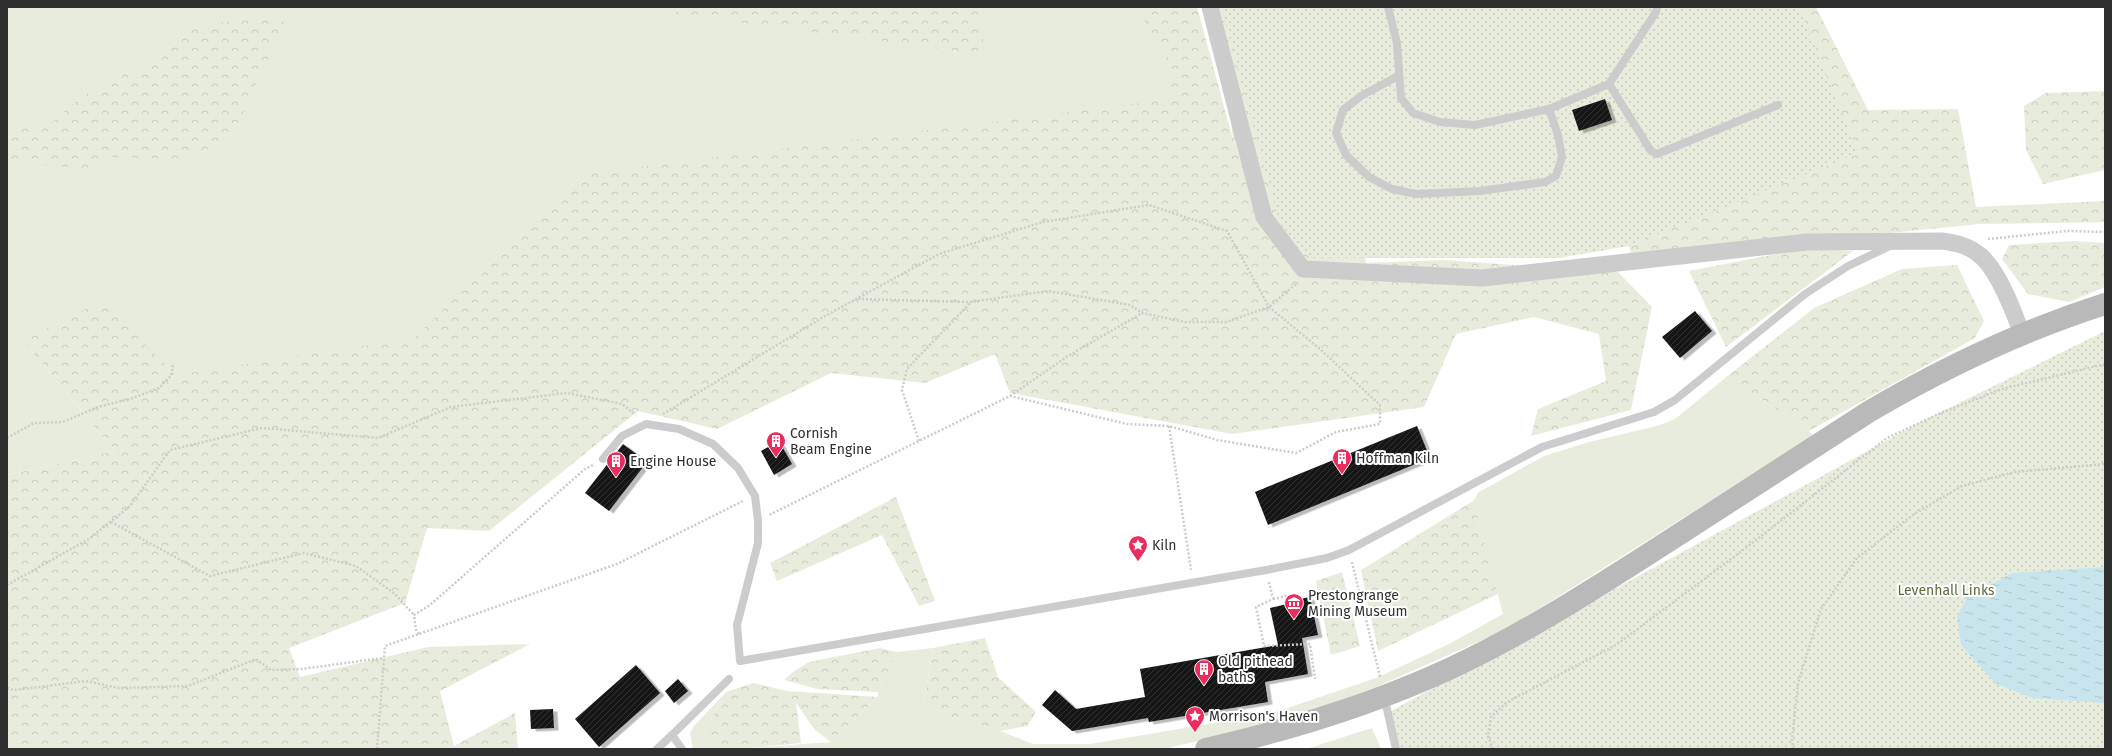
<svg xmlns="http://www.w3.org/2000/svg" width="2112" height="756" font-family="'Fira Sans',sans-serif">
<defs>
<pattern id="forest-crowns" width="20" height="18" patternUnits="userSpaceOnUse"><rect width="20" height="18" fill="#e8ecdc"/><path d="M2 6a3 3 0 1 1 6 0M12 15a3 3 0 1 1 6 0" fill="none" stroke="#c7cbbd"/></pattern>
<pattern id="park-dots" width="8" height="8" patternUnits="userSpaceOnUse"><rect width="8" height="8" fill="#e8ecdc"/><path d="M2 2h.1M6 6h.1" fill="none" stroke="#c7cbbd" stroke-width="1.8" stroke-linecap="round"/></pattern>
<pattern id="water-ripples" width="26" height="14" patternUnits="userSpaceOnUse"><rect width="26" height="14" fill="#c8e5ed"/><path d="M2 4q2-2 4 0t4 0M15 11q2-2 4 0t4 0" fill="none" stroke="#acc5cc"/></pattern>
<pattern id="building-hatch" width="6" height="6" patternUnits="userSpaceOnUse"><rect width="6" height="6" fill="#161616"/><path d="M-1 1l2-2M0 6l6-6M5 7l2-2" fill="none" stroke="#303030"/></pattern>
<filter id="shadow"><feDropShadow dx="4.5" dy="2.5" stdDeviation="0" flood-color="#0004"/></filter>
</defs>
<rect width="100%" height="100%" fill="#fff"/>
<g fill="#e8ecdc">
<path d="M 7,7 L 1192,7 L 1234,144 L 583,174 L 415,338 L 176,378 L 23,341 L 115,451 L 7,475 Z"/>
<path d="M 1724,379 L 1762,400 L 1809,431 L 1813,436 L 1507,629 L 1376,687 L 1312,711 L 1241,731 L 1164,749 L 693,749 L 690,733 L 693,727 L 726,692 L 704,733 L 741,749 L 831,742 L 878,697 L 878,692 L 897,652 L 933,648 L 924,703 L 952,717 L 1000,731 L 1033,744 L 1090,744 L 1273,713 L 1376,678 L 1447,645 L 1503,614 L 1473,501 L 1479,492 L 1544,456 L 1589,442 L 1657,426 L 1675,419 Z"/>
<path d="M 1372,728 L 1381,749 L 1306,749 Z"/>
</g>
<g fill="url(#forest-crowns)">
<path d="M 676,7 L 976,7 L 978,9 L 986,55 L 676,14 Z"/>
<path d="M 1136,7 L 1197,7 L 1233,140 L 1218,12 L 1219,7 L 1234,7 L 1361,220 L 1366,263 L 1443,260 L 1618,272 L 1652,307 L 1631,410 L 1531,436 L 1538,409 L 1606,381 L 1599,334 L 1534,317 L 1456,334 L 1424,407 L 1232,434 L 1010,393 L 995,354 L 925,383 L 831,373 L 717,429 L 638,411 L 489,531 L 427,528 L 405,603 L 289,648 L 300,677 L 428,647 L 530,644 L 440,691 L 454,746 L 515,713 L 518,749 L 7,749 L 7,475 L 115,451 L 23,341 L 101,301 L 176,375 L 414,338 L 583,174 L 1170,99 L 1167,58 Z"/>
<path d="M 1771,7 L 1816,7 L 1868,110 L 1958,109 L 1976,207 L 2105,201 L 2105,222 L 1979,224 L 1632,259 L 1629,246 L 1833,149 Z"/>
<path d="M 268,18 L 285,22 L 236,128 L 205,151 L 180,159 L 110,157 L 87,168 L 43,165 L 7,158 L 7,129 L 48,126 L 75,102 L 113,77 L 148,65 L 171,39 L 195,25 Z"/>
<path d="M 2105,91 L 2105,170 L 2043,184 L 2026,150 L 2024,106 L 2046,93 Z"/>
<path d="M 2074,241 L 2105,243 L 2105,287 L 2069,302 L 2028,294 L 2002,259 L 2009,245 Z"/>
<path d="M 1807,248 L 1853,251 L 1726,347 L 1689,271 Z"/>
<path d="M 1957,265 L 1984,321 L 1975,338 L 1809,431 L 1762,400 L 1724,379 L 1814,308 L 1902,269 Z"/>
<path d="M 896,497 L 935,601 L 919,606 L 882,535 L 777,581 L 770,563 Z"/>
<path d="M 1473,501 L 1498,594 L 1378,651 L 1361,570 Z"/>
<path d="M 1342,572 L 1360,646 L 1331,655 L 1316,581 Z"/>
<path d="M 985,638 L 998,677 L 1036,712 L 1027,726 L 1000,731 L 952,717 L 924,703 L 933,648 Z"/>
<path d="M 880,648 L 897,652 L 878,692 L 817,689 L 784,680 L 793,672 L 809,662 Z"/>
<path d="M 753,683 L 787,691 L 878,697 L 831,742 L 815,730 L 796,703 L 801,743 L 741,749 L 723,744 L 704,733 L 726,692 Z"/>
</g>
<g fill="url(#park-dots)">
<path d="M 1221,7 L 1799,7 L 1858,153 L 1629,246 L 1559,258 L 1310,258 L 1280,224 Z"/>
<path d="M 2105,331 L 2105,749 L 1398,749 L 1389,712 L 1919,423 Z"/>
</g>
<path fill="url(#water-ripples)" d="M 2105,567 L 2105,703 L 2032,698 L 1995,683 L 1961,645 L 1957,616 L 1967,598 L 2012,573 Z"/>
<g fill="url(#building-hatch)" filter="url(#shadow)">
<path d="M 1605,99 L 1612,120 L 1579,131 L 1572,110 Z"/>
<path d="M 1695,311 L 1712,331 L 1680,358 L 1662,337 Z"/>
<path d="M 1417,426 L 1430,458 L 1268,525 L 1255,492 Z"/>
<path d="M 779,441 L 792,464 L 774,475 L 761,451 Z"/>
<path d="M 623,444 L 647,462 L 609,511 L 585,493 Z"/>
<path d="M 1310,597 L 1318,635 L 1302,638 L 1308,674 L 1265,682 L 1268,702 L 1149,722 L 1148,718 L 1072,731 L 1042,705 L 1055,690 L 1076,709 L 1145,697 L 1140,669 L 1278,645 L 1270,608 L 1296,602 L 1295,600 Z"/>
<path d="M 636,665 L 660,693 L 599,747 L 575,719 Z"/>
<path d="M 678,679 L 688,691 L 674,703 L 665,691 Z"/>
<path d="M 553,709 L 554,728 L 531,729 L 530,710 Z"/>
</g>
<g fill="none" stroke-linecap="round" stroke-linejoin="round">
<g stroke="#ccc" stroke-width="2.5" stroke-dasharray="2 2" stroke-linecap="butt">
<path d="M 1988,239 L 2067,231 L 2105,232"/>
<path d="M 858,299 L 970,302 L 1048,291 L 1130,305 L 1142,313 L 1185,322 L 1226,322 L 1269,307 L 1296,284"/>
<path d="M 1010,396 L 1068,356 L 1142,313"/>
<path d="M 663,414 L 825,316 L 939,254 L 1043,222 L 1149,205 L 1227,231 L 1269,307 L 1320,349 L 1380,405 L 1380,424 L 1336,432 L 1296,453 L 1217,440 L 1169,426 L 1127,424 L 1010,396 L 769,515"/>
<path d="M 1169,426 L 1191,570"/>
<path d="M 7,438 L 34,423 L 63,422 L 98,407 L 133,398 L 159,388 L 171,376 L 173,365"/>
<path d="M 919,441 L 902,390 L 907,369 L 970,303"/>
<path d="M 111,522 L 210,576 L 304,553 L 356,566 L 395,594 L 414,615"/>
<path d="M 1352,562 L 1380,677"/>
<path d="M 1269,582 L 1273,599 L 1256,607 L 1264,646 L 1310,644 L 1315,679"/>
<path d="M 7,585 L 89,539 L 130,506 L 170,450 L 262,428 L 378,438 L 451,407 L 567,393 L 622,404 L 636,415"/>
<path d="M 1273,599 L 1287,596 L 1289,604"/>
<path d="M 419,634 L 416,630 L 414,615 L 430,605 L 585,469 L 593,465"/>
<path d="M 7,688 L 14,690 L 86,681 L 119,688 L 188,686 L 256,659 L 271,670 L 302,669 L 383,658"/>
<path d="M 377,749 L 385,646 L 617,564 L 743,501"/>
<path d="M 1493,749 L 1488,736 L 1491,717 L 1507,702 L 1616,645 L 1747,547 L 1887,438 L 1943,412 L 2002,389 L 2105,364"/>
<path d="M 1793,749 L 1792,740 L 1798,683 L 1821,609 L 1857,558 L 1914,514 L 1962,486 L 2015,472 L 2105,464"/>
</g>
<g stroke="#ccc" stroke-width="8">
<path d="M 1388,7 L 1397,43 L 1401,98 L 1413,113 L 1440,122 L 1475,125 L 1549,109 L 1609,84 L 1656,12 L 1657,7"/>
<path d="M 1398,76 L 1361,96 L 1343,110 L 1336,133 L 1346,155 L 1369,177 L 1392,189 L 1416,194 L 1480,191 L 1545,182 L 1556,176 L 1562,157 L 1558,135 L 1549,109"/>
<path d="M 1609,84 L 1651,151 L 1657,154 L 1778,105"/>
<path d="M 603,459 L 622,436 L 646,424 L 679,429 L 713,444 L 738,468 L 755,496 L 758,521 L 758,543 L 737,625 L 740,661 L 1266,570 L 1327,558 L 1349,550 L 1542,447 L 1654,412 L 1675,400 L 1805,294 L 1848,266 L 1890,246"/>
<path d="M 1384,696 L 1396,749"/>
<path d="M 657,749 L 672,735"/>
<path d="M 682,749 L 672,735 L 729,679"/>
</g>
<path stroke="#ccc" stroke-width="17" d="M 1210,7 L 1264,217 L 1303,269 L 1482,278 L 1807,242 L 1942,241 C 1956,243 1966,245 1977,253 C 1997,266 2014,312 2022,334"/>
<path stroke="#b9b9b9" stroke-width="22" d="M 1206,749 C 1289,730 1371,705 1449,669 C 1523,635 1592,590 1661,546 C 1731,501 1800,456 1870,411 C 1945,367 2023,330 2105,304"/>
</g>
<defs>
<symbol id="building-pin" viewBox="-11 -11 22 30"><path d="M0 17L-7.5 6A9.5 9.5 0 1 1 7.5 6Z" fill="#ea2c5e" stroke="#fff"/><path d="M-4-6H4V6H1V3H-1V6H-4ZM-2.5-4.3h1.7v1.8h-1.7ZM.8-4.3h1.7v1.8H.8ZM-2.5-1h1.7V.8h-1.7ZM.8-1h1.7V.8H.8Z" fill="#fff"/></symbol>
<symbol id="sight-pin" viewBox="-11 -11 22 30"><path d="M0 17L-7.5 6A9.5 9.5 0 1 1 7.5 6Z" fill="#ea2c5e" stroke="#fff"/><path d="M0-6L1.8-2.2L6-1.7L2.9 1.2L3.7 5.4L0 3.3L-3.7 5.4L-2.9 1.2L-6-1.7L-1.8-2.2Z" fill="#fff"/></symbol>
<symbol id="museum-pin" viewBox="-11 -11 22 30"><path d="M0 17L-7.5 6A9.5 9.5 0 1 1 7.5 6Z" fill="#ea2c5e" stroke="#fff"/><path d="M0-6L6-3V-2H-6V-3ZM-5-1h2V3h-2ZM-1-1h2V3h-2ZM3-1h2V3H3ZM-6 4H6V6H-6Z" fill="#fff"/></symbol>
</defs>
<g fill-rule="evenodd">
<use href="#building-pin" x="765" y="430" width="22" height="30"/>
<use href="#building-pin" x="1331" y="447" width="22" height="30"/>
<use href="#building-pin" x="605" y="450" width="22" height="30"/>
<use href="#sight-pin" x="1127" y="534" width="22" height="30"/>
<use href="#museum-pin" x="1283" y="592" width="22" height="30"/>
<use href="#building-pin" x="1193" y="658" width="22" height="30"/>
<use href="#sight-pin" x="1184" y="705" width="22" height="30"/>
</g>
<g text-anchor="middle" stroke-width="4" stroke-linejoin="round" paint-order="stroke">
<g font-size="14" fill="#2f2f2f" stroke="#fff" text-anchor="start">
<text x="790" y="438">Cornish<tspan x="790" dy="16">Beam Engine</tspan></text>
<text x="1356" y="463">Hoffman Kiln</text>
<text x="630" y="466">Engine House</text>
<text x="1152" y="550">Kiln</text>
<text x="1308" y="600">Prestongrange<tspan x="1308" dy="16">Mining Museum</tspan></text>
<text x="1218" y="666">Old pithead<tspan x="1218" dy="16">baths</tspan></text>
<text x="1209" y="721">Morrison's Haven</text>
</g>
<g font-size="14" fill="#5b6c3b" stroke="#fff">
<text x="1946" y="595">Levenhall Links</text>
</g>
</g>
<rect width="2112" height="756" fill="none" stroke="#2f2f2f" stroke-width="16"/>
</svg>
